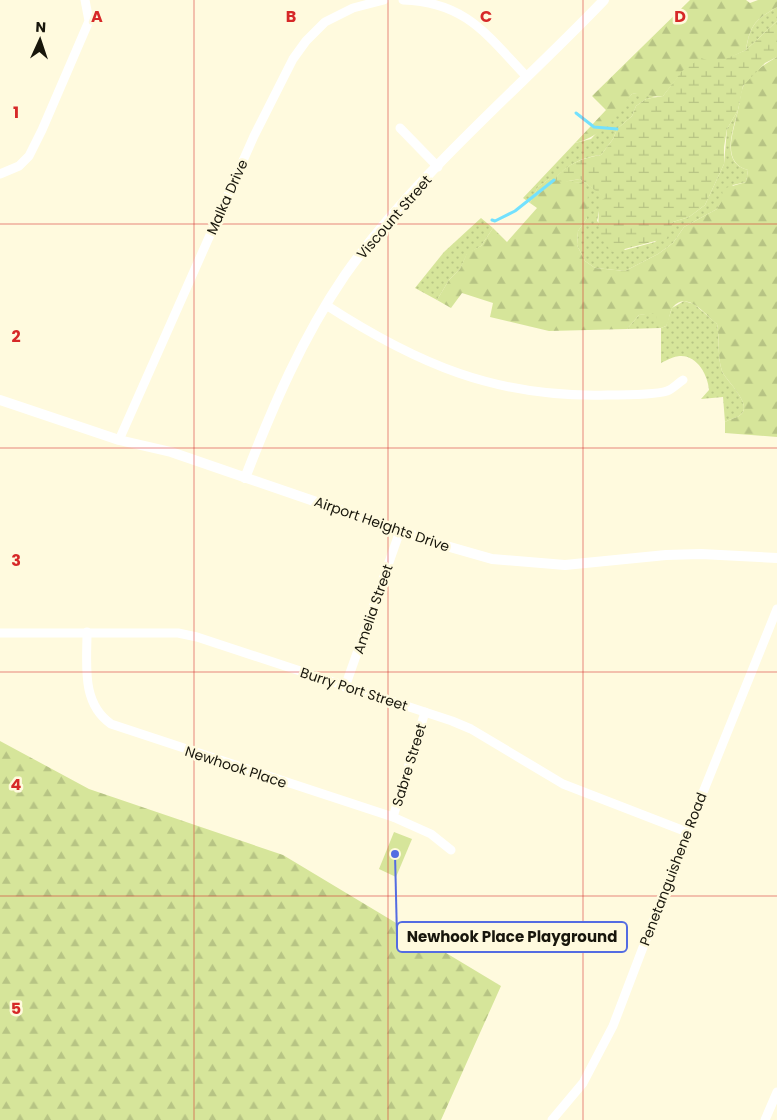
<svg xmlns="http://www.w3.org/2000/svg" width="777" height="1120" font-family="Poppins,sans-serif">
<defs>
<pattern id="grass-dots" width="8" height="8" patternUnits="userSpaceOnUse" patternTransform="scale(1.25)"><rect width="8" height="8" fill="#d6e59a"/><path d="M2 2h.1M6 6h.1" fill="none" stroke="#b7c484" stroke-width="1.8" stroke-linecap="round"/></pattern>
<pattern id="forest-firs" width="22" height="20" patternUnits="userSpaceOnUse" patternTransform="scale(1.25)"><rect width="22" height="20" fill="#d6e59a"/><path d="M5 1l3.5 6h-7zM16 11l3.5 6h-7z" fill="#b7c484"/></pattern>
<pattern id="wetland-marsh" width="20" height="14" patternUnits="userSpaceOnUse" patternTransform="scale(1.25)"><rect width="20" height="14" fill="#d6e59a"/><path d="M1 5h8M5 5V1M11 12h8M15 12V8" fill="none" stroke="#b7c484"/></pattern>
</defs>
<rect width="100%" height="100%" fill="#fffade"/>
<g fill="url(#grass-dots)">
<path d="M 777,7 L 777,21 L 746,50 C 750,25 755,20 777,7 Z"/>
<path d="M 641,93 L 656,97 L 646,99 L 636,106 L 632,116 L 617,129 L 613,139 L 601,155 C 582,157 566,165 554,180 L 549,179 L 538,187 L 530,203 L 523,198 L 575,143 L 591,139 L 632,94 Z"/>
<path d="M 738,110 C 733,131 720,163 748,170 L 746,182 L 733,185 L 717,209 L 684,227 L 673,243 L 658,254 L 625,271 L 595,268 L 585,261 L 577,245 L 578,231 L 587,218 L 582,183 L 563,182 L 580,179 L 606,198 L 599,211 L 597,221 L 625,250 L 655,242 L 673,222 L 689,217 L 705,205 L 724,164 L 727,129 Z"/>
<path d="M 481,218 L 493,228 L 481,246 L 467,254 L 460,269 L 449,280 L 437,300 L 415,288 L 444,252 Z"/>
<path d="M 684,301 L 694,304 L 717,324 C 720,339 717,356 722,371 C 725,380 756,406 739,416 C 734,419 729,419 725,422 L 723,397 L 701,399 L 709,390 C 708,375 697,355 680,356 C 674,356 667,360 661,363 L 661,328 L 627,329 L 639,315 L 658,312 L 661,328 L 666,326 L 672,308 Z"/>
</g>
<g fill="url(#forest-firs)">
<path d="M 690,0 L 746,0 L 750,3 L 758,0 L 777,0 L 777,7 C 755,20 750,25 746,50 L 716,64 L 682,72 L 663,96 C 653,98 643,93 632,94 C 614,116 604,136 575,143 L 606,110 L 592,96 Z"/>
<path d="M 777,57 L 777,437 L 725,433 L 725,422 C 729,419 734,419 739,416 C 756,406 725,380 722,371 C 717,356 720,339 717,324 C 706,316 688,290 673,307 C 669,312 670,320 666,326 L 661,328 L 656,318 L 658,313 L 639,315 L 627,329 L 549,331 L 490,317 L 493,303 L 462,293 L 451,308 L 437,300 L 449,280 L 460,269 L 467,253 L 481,246 L 493,228 L 507,242 L 537,208 L 530,203 L 538,187 L 549,179 L 582,183 L 588,191 L 587,218 L 578,231 L 577,245 L 585,261 L 595,268 L 625,271 L 658,254 L 673,243 L 684,227 L 717,209 L 723,199 L 722,189 L 746,182 L 748,170 C 720,162 734,131 738,110 C 740,103 740,94 743,87 C 748,75 766,63 777,57 Z"/>
<path d="M 0,741 L 89,789 L 283,855 L 501,986 L 441,1120 L 0,1120 Z"/>
</g>
<path fill="url(#wetland-marsh)" d="M 777,21 L 777,57 L 765,63 L 743,86 L 738,110 L 727,129 L 724,147 L 724,164 L 705,205 L 689,217 L 673,222 L 667,238 L 613,252 C 595,237 598,222 600,201 L 605,198 L 580,179 L 563,182 L 554,180 C 566,164 582,158 601,155 L 613,139 L 617,129 L 632,116 L 636,106 L 646,99 L 663,96 L 682,71 L 701,58 L 716,63 L 746,50 Z"/>
<path fill="#d6e59a" d="M 394,832 L 412,839 L 396,877 L 379,869 Z"/>
<g fill="none" stroke-linecap="round" stroke-linejoin="round">
<g stroke="#73e1fe" stroke-width="3">
<path d="M 576,113 L 594,127 L 617,129"/>
<path d="M 492,220 L 495,221 L 515,211 L 554,180"/>
</g>
<g stroke="#fff" stroke-width="9">
<path d="M 403,0 C 466,2 487,35 527,77"/>
<path d="M 400,128 L 438,167"/>
<path d="M 0,174 L 19,166 L 29,156 L 42,130 L 89,21 L 85,0"/>
<path d="M 326,305 C 417,364 496,398 607,395 C 621,395 655,395 667,391 C 673,389 678,383 683,380"/>
<path d="M 119,440 L 254,136 L 293,59 L 306,41 L 325,22 L 353,8 L 384,0"/>
<path d="M 87,632 C 87,665 81,703 111,724 L 393,817 L 431,834 L 451,850"/>
<path d="M 0,633 L 178,633 L 197,637 L 452,721 L 471,729 L 563,784 L 687,832"/>
<path d="M 345,687 L 400,531"/>
<path d="M 393,817 L 425,712"/>
<path d="M 552,1120 L 583,1083 L 613,1026 L 687,832 L 777,609"/>
<path d="M 765,1120 L 777,1092"/>
</g>
<g stroke="#fff" stroke-width="10">
<path d="M 0,400 L 119,440 L 171,452 L 436,543 L 492,559 L 565,565 L 666,555 L 701,554 L 777,558"/>
<path d="M 245,478 C 273,406 302,338 345,275 C 416,174 519,89 604,0"/>
</g>
</g>
<path fill="none" stroke="#d62828" stroke-width="1" stroke-opacity="0.55" d="M 194,0 L 194,1120M 388,0 L 388,1120M 583,0 L 583,1120M 0,224 L 777,224M 0,448 L 777,448M 0,672 L 777,672M 0,896 L 777,896"/>
<g text-anchor="middle" stroke-width="5" stroke-linejoin="round" paint-order="stroke">
<g font-size="14" fill="#18160c" stroke="#fffade">
<text transform="translate(227 197) rotate(-66)" y="5">Malka Drive</text>
<text transform="translate(394 217) rotate(-49)" y="5">Viscount Street</text>
<text transform="translate(382 524) rotate(19)" y="5">Airport Heights Drive</text>
<text transform="translate(373 609) rotate(-71)" y="5">Amelia Street</text>
<text transform="translate(354 689) rotate(18)" y="5">Burry Port Street</text>
<text transform="translate(409 765) rotate(-73)" y="5">Sabre Street</text>
<text transform="translate(236 767) rotate(18)" y="5">Newhook Place</text>
<text transform="translate(673 869) rotate(-69)" y="5">Penetanguishene Road</text>
</g>
</g>
<g font-size="16" text-anchor="middle" font-weight="bold" fill="#d62828" stroke="#fffade" stroke-width="5" stroke-linejoin="round" paint-order="stroke">
<text x="97" y="22">A</text>
<text x="291" y="22">B</text>
<text x="486" y="22">C</text>
<text x="680" y="22">D</text>
<text x="16" y="118">1</text>
<text x="16" y="342">2</text>
<text x="16" y="566">3</text>
<text x="16" y="790">4</text>
<text x="16" y="1014">5</text>
</g>
<path fill="none" stroke="#546ce2" stroke-width="2" d="M395 854L397 937"/>
<circle fill="#546ce2" stroke="#fffade" stroke-width="2" cx="395" cy="854" r="5"/>
<rect fill="#fffade" stroke="#546ce2" stroke-width="2" x="397" y="922" width="230" height="30" rx="5"/>
<g font-size="15" text-anchor="middle" font-weight="bold" fill="#18160c">
<text x="512" y="942">Newhook Place Playground</text>
</g>
<g transform="translate(40 40) rotate(3)" stroke="#fffade" stroke-width="4" paint-order="stroke">
<path d="M0-4L9 19L0 12L-9 19Z" fill="#18160c"/>
<text y="-8" font-size="14" font-weight="bold" text-anchor="middle" fill="#18160c">N</text>
</g>
</svg>
